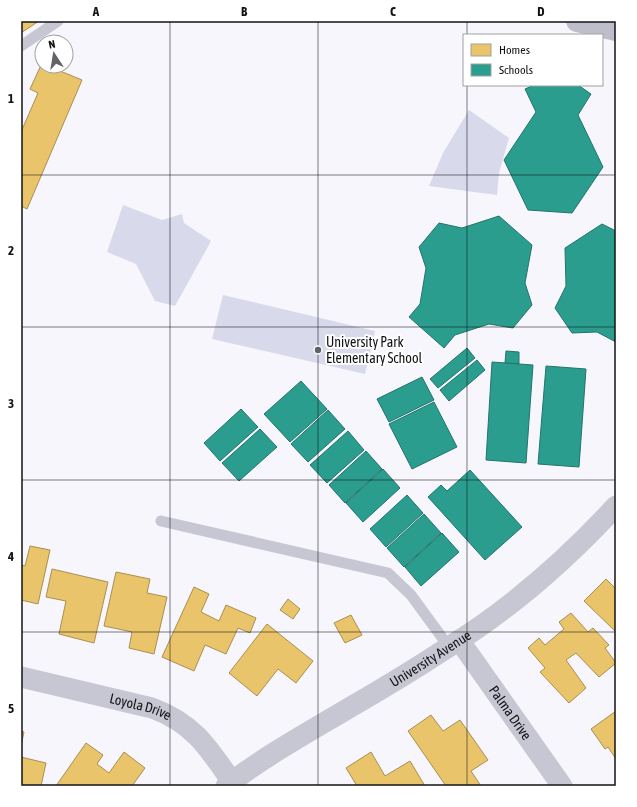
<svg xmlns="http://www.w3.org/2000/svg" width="637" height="807" font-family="'Asap Condensed',sans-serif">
<rect width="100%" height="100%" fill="#f6f6fc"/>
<g fill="#d9d9ec">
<path d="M 469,110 L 509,138 L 499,173 L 497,195 L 429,186 L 443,153 Z"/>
<path d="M 123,205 L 162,220 L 182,214 L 184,223 L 211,241 L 175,306 L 155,301 L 136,264 L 107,252 Z"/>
<path d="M 223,295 L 375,331 L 365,374 L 212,339 Z"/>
</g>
<g fill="#e9c46a" stroke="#a98f51">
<path d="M 21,21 L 39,21 L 21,33 Z"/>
<path d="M 42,63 L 42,66 L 48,66 L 82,80 L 27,209 L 21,206 L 21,132 L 38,93 L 30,89 Z"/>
<path d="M 30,546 L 50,550 L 38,604 L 21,600 L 21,565 L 25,566 Z"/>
<path d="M 52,569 L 108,582 L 94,643 L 59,634 L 66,601 L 46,597 Z"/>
<path d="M 116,572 L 150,579 L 147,593 L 167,597 L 154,654 L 129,648 L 132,632 L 104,626 Z"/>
<path d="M 606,579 L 616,589 L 616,632 L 584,601 Z"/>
<path d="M 194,587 L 209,594 L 201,612 L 219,621 L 226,605 L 256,618 L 250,633 L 238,628 L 226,654 L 205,645 L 194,671 L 162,657 Z"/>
<path d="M 288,599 L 300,609 L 293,619 L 280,610 Z"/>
<path d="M 571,613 L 588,632 L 593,628 L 609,645 L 605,648 L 616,663 L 599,677 L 576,653 L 566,660 L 586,688 L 569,703 L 540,672 L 545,668 L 528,648 L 539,638 L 545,645 L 564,629 L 559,622 Z"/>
<path d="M 351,615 L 362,635 L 345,643 L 334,623 Z"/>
<path d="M 267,624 L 313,661 L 296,683 L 278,669 L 257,696 L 229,673 Z"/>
<path d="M 616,711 L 616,759 L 608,747 L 605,749 L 591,729 Z"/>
<path d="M 431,715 L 443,731 L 460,720 L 488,760 L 471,771 L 481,786 L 446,786 L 408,731 Z"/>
<path d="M 21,731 L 24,732 L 21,746 Z"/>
<path d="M 86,743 L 103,755 L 97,764 L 109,773 L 124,752 L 145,768 L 132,786 L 56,786 Z"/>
<path d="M 371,752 L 385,776 L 410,761 L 425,786 L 357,786 L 346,768 Z"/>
<path d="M 21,757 L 46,763 L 41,786 L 21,786 Z"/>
</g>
<g fill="#2a9d8f" stroke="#23746b">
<path d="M 534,85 L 578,85 L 591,94 L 578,115 L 603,167 L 572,213 L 528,210 L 504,160 L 536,112 L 525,89 Z"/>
<path d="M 499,216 L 532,245 L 525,283 L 532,305 L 513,328 L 489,324 L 455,335 L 444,348 L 409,317 L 420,304 L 426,268 L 419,247 L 439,223 L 462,228 Z"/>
<path d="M 602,224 L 616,231 L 616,342 L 597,332 L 572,333 L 555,308 L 566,286 L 565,248 Z"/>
<path d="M 467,348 L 475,358 L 438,388 L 430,379 Z"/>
<path d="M 506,351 L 519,352 L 519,364 L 505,363 Z"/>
<path d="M 477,360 L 485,370 L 449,401 L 440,390 Z"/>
<path d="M 492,362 L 533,365 L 526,463 L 486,460 Z"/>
<path d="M 546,366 L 586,369 L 579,467 L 538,464 Z"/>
<path d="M 422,377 L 434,400 L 389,422 L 377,399 Z"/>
<path d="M 301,381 L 327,409 L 290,442 L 264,414 Z"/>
<path d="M 434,402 L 457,447 L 412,469 L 389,424 Z"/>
<path d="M 241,409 L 258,427 L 220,461 L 204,443 Z"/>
<path d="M 328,410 L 345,429 L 308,462 L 291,444 Z"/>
<path d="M 260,429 L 277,447 L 239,481 L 222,463 Z"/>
<path d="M 348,431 L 364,450 L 327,483 L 310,465 Z"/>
<path d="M 366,451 L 382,469 L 345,503 L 329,485 Z"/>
<path d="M 383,469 L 400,488 L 363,522 L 346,503 Z"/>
<path d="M 470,470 L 522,527 L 485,560 L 428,497 L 441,485 L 447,491 Z"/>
<path d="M 407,495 L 423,513 L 386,547 L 370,529 Z"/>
<path d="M 424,514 L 441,533 L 404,567 L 387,548 Z"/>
<path d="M 442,533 L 459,552 L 421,586 L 405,567 Z"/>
</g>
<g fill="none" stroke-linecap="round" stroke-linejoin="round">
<g stroke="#c6c7d2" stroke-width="11">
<path d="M 21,46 L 58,21"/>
<path d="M 161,521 L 388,573 L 411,595 L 449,647"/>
</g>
<g stroke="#c6c7d2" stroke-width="21">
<path id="s1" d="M 459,640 L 562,786"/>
<path id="s2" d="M 21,677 L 152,708 C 193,723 208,747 232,782"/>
<path id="s3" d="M 226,786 C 265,756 307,733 349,708 C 382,689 415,669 447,648 C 509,610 567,559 616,506"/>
</g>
<path stroke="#bebecb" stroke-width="22" d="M 577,21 L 616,30"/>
</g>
<path fill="none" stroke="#131317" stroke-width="1" stroke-opacity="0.55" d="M 170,21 L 170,786M 318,21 L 318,786M 467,21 L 467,35M 467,85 L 467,786M 21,175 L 616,175M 21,327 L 616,327M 21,480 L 616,480M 21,632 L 616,632"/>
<circle fill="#626267" stroke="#fff" stroke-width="1.5" cx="318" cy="350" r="4"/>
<g text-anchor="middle" stroke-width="4" stroke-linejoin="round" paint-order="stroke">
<g font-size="14" fill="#131317" stroke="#fff" text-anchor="start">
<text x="326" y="347">University Park<tspan x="326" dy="16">Elementary School</tspan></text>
</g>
<g font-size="14" fill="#131317" stroke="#fff">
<text dy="5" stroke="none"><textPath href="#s3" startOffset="241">University Avenue</textPath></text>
<text dy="5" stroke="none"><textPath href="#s2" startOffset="123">Loyola Drive</textPath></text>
<text dy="5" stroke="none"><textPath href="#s1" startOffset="89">Palma Drive</textPath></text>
</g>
</g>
<rect width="637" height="807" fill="none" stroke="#ffffff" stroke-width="44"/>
<rect x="463" y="34" width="140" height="52" fill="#ffffff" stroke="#a1a1a2"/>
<rect x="471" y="44" width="20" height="12" fill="#e9c46a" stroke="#a1a1a2"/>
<text x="499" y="54" font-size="12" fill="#131317">Homes</text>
<rect x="471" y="64" width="20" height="12" fill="#2a9d8f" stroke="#a1a1a2"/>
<text x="499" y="74" font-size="12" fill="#131317">Schools</text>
<g transform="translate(54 54) rotate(348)"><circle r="19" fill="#ffffff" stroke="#a1a1a2"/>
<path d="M0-3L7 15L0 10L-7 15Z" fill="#626267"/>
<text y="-6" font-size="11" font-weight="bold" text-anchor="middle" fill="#131317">N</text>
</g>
<rect x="22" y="22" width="593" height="763" fill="none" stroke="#131317" stroke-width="1.5"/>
<g font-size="13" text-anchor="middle" font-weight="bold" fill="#131317">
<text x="96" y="16">A</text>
<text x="244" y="16">B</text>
<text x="393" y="16">C</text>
<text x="541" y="16">D</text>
<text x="11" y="103">1</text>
<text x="11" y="255">2</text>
<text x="11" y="408">3</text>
<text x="11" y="561">4</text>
<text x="11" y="713">5</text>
</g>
</svg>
